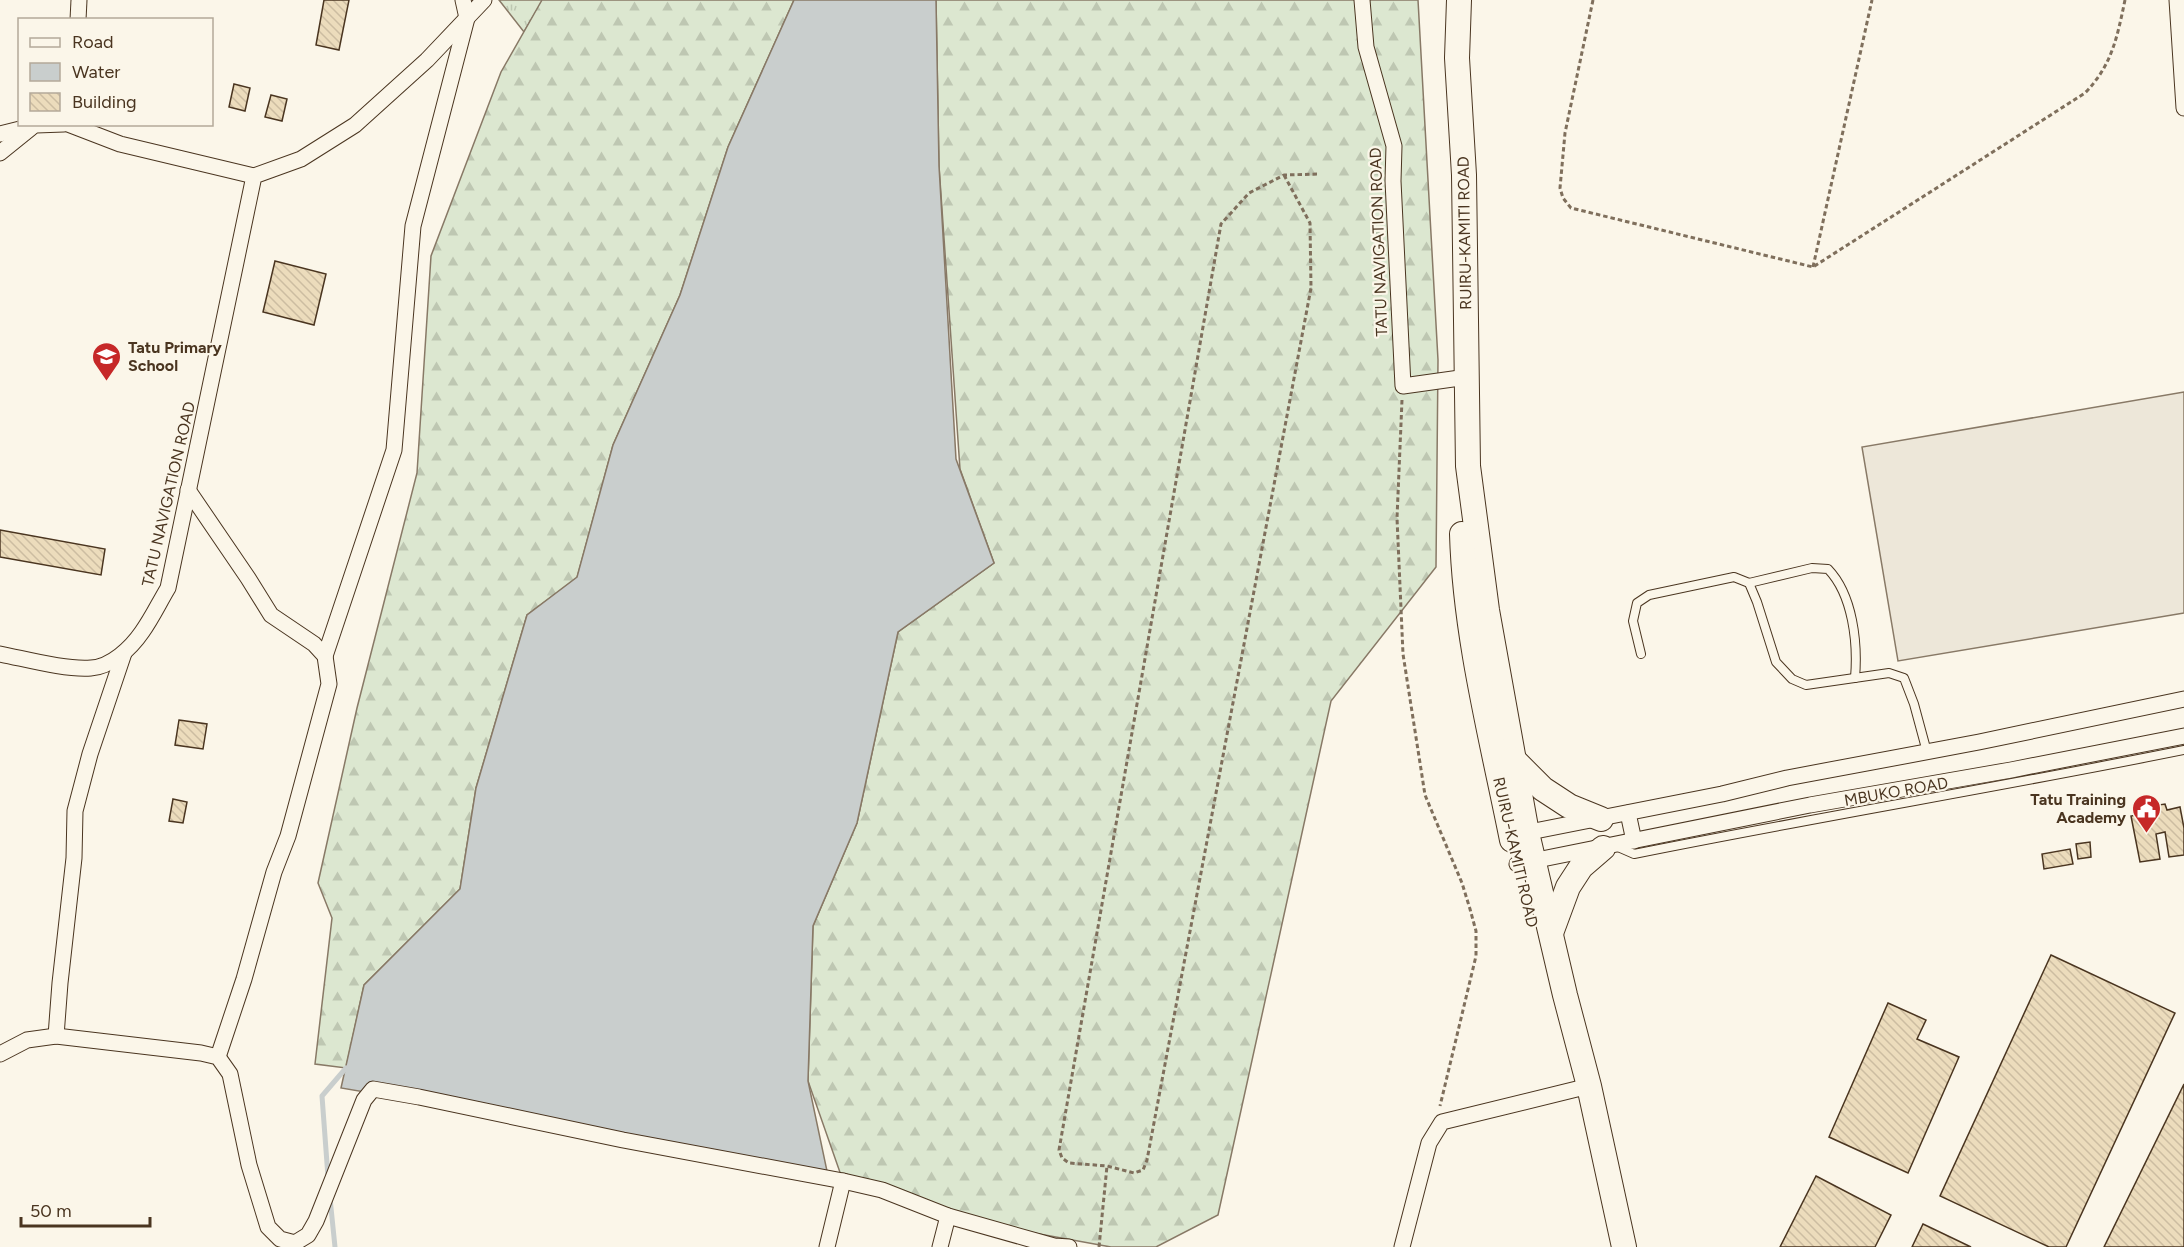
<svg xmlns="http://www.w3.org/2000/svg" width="2184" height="1247" font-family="Figtree,sans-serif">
<defs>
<pattern id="grass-tufts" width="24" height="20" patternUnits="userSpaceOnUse" patternTransform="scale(1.5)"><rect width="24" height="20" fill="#dce7d0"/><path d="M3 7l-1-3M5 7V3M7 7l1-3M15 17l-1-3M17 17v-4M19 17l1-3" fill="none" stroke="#bec7b2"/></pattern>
<pattern id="forest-firs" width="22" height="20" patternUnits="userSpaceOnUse" patternTransform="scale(1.5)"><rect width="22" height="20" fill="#dce7d0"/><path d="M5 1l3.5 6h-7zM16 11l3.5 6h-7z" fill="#bec7b2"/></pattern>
<pattern id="building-back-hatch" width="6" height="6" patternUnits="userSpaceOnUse" patternTransform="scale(1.5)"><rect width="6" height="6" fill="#ecdcbc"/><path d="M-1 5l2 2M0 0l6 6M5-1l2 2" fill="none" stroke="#ccbda1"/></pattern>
</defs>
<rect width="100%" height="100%" fill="#fbf6e9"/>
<path fill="url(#grass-tufts)" stroke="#887966" stroke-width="1.5" d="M 499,0 L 543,0 L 524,32 Z"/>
<g fill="url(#forest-firs)" stroke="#887966" stroke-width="1.5">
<path d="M 542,0 L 794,0 L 728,147 L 680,295 L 613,445 L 577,578 L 527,615 L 476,788 L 460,889 L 364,985 L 346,1068 L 315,1064 L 332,918 L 318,883 L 357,708 L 417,473 L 431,256 L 501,72 Z"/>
<path d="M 936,0 L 1418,0 L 1438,360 L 1436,567 L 1331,701 L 1218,1215 L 1156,1247 L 1111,1247 L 973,1222 L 843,1181 L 808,1081 L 813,926 L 857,823 L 898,632 L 994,563 L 960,469 L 939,166 Z"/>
</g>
<path fill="#ede7d9" stroke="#887966" stroke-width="1.5" d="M 2184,392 L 2184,613 L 1898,661 L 1862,447 Z"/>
<path fill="#c9cecd" stroke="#887966" stroke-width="1.5" d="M 794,0 L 936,0 L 939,166 L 956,459 L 994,563 L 898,632 L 857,823 L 813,926 L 808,1081 L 827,1171 L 341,1088 L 364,985 L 460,889 L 476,788 L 527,615 L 577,577 L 613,445 L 680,295 L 728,147 Z"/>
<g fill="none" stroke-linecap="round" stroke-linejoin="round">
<g stroke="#c9cecd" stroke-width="5">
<path d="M 328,1177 L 322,1096 L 346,1068"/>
<path d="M 330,1198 L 335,1247"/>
</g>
</g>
<g fill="url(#building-back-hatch)" stroke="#4a3520" stroke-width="1.5">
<path d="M 324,0 L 349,0 L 339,50 L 316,45 Z"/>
<path d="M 234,84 L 250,88 L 245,111 L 229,107 Z"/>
<path d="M 271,95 L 287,99 L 282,121 L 265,117 Z"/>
<path d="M 275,261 L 326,274 L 314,325 L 263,312 Z"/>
<path d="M 0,530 L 105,549 L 101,575 L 0,557 Z"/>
<path d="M 179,720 L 207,724 L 203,749 L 175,745 Z"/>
<path d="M 173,799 L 187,802 L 183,823 L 169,821 Z"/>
<path d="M 2165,804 L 2167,810 L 2180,807 L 2184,828 L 2184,855 L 2169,857 L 2165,832 L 2156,834 L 2160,859 L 2140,862 L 2131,816 L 2154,812 L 2152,806 Z"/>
<path d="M 2090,842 L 2091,857 L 2078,859 L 2076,844 Z"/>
<path d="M 2070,849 L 2073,864 L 2044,869 L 2042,854 Z"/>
<path d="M 2051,955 L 2175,1013 L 2066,1247 L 2049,1247 L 1940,1196 Z"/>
<path d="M 1888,1003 L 1926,1020 L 1917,1039 L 1959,1057 L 1908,1173 L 1829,1137 Z"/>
<path d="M 2184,1084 L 2184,1247 L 2104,1247 Z"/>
<path d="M 1816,1176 L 1891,1215 L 1875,1247 L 1780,1247 Z"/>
<path d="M 1923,1224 L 1971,1247 L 1912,1247 Z"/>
</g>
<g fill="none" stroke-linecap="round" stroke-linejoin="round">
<defs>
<g id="lane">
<path d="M 1749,583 L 1812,568 L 1828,569 C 1853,595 1858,643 1855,678"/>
<path d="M 1641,654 L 1633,621 L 1637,603 L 1649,595 L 1734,577 L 1749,583 L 1757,602 L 1776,662 L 1792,679 L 1806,685 L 1889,673 L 1904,678 L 1914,704 L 1927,752"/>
<path d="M 1618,847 L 1634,854 C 1817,817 2001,787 2184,750"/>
</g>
<g id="street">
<path d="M 1362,0 L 1366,47 L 1394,146 L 1393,181 L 1403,386 L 1467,377"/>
<path d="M 2177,0 L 2184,108"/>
<path d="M 78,20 L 79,0"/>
<path d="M 68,124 L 120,144 L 254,176"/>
<path d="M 0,134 L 36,125 L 64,124"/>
<path d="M 0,153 L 31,128"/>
<path d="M 188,490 L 248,578 L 271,615 L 314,644 L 325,656 L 329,684 L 288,836 L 274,872 L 244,979 L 218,1057"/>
<path d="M 0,654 C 26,659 65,670 91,668 C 111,667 131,648 142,632 C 152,618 159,603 168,588 L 254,176 L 301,159 L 355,125 L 427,60 L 484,0"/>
<path d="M 325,656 L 394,450 L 413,226 L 467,18 L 463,0"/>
<path d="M 1628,813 L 1634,841"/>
<path d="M 1520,834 L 1722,794 L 1787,778 L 1979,742 L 2184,699"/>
<path d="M 1517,864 L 1810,805 L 2011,770 L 2184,736"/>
<path d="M 56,1036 L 60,983 L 74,858 L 75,811 L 90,754 L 124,653"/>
<path d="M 0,1054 L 27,1040 L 56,1036 L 201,1053 L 218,1057 L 230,1074 L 249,1165 L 268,1227 L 280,1239 L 295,1243 L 308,1235 L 316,1221 L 364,1100 L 373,1089 L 419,1097 L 623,1140 L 843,1181 L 882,1190 L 948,1216 L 1054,1246 L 1069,1247"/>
<path d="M 827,1247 L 843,1181"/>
<path d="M 940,1247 L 948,1216"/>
<path d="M 1402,1247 L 1429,1143 L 1442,1122 L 1589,1086"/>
</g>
<g id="primary">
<path d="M 1459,0 L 1457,58 L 1464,175 L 1468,466 L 1487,610 L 1527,833 L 1565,995 L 1589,1086 L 1624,1247"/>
<path d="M 1462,534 C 1465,637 1492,740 1512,840"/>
<path d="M 1513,759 L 1543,789 L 1569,806 L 1601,819"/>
<path d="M 1551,933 L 1568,887 L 1581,867 L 1603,848"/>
</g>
</defs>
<use href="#lane" stroke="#4a3520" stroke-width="10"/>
<use href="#street" stroke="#4a3520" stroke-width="17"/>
<use href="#primary" stroke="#4a3520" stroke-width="26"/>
<g stroke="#7f6f5c" stroke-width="3" stroke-dasharray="4.5 3" stroke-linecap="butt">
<path d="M 1593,0 L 1565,133 L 1560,188 L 1563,198 L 1571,208 L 1813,267 L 2085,93 C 2112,65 2117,38 2125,0"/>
<path d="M 1284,175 L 1310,223 L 1311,288 L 1147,1160 L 1143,1170 L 1134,1173 L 1107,1166 L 1069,1163 L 1062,1158 L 1059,1150 L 1221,224 L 1249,193 L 1284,175 L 1320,174"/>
<path d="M 1813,267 L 1872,0"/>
<path d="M 1402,400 L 1397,518 L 1403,654 L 1425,795 L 1462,883 L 1470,909 L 1476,931 L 1476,956 L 1440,1106"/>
<path d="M 1099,1247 L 1107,1166"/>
</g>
<use href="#lane" stroke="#fbf6e9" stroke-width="8"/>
<use href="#street" stroke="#fbf6e9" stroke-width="15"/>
<use href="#primary" stroke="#fbf6e9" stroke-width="24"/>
</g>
<defs>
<symbol id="school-pin" viewBox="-11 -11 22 30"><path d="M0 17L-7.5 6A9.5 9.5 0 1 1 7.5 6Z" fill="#c62828" stroke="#fbf6e9"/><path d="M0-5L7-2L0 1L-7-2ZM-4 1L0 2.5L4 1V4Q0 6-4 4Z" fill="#fff"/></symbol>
<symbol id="civic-pin" viewBox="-11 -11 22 30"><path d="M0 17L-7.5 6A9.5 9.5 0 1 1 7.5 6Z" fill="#c62828" stroke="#fbf6e9"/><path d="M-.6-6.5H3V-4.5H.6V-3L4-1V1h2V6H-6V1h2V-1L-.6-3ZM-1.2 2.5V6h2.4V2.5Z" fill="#fff"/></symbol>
</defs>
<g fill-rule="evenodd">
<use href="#school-pin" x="90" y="340" width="33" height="45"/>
<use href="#civic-pin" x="2130" y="792" width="33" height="45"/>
</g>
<g text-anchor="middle" stroke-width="4.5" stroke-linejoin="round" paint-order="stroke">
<g font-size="16" fill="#4a3520" stroke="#fbf6e9">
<text transform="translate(1464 233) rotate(-91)" y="6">RUIRU-KAMITI ROAD</text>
<text transform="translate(1378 242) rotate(-92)" y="6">TATU NAVIGATION ROAD</text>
<text transform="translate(168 494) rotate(-77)" y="6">TATU NAVIGATION ROAD</text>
<text transform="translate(1896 791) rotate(-10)" y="6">MBUKO ROAD</text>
<text transform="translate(1516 852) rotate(77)" y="6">RUIRU-KAMITI ROAD</text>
</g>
<g font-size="16" font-weight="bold" fill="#4a3520" stroke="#fbf6e9" text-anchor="start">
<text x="128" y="353">Tatu Primary<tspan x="128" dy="18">School</tspan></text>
<text x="2126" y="805" text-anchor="end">Tatu Training<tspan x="2126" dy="18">Academy</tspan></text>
</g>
</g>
<rect x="18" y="18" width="195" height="108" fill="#fbf6e9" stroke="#b4a999" stroke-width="1.5"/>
<rect x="30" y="38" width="30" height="9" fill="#fbf6e9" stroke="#b4a999" stroke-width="1.5"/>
<text x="72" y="48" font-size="18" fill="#4a3520">Road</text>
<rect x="30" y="63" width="30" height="18" fill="#c9cecd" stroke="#b4a999" stroke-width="1.5"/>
<text x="72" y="78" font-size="18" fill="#4a3520">Water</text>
<rect x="30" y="93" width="30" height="18" fill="url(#building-back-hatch)" stroke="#b4a999" stroke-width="1.5"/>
<text x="72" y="108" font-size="18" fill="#4a3520">Building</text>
<path d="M21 1217v9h129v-9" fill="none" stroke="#4a3520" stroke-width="3"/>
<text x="30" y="1217" font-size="18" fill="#4a3520" stroke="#fbf6e9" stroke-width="4.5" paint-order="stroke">50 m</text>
</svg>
